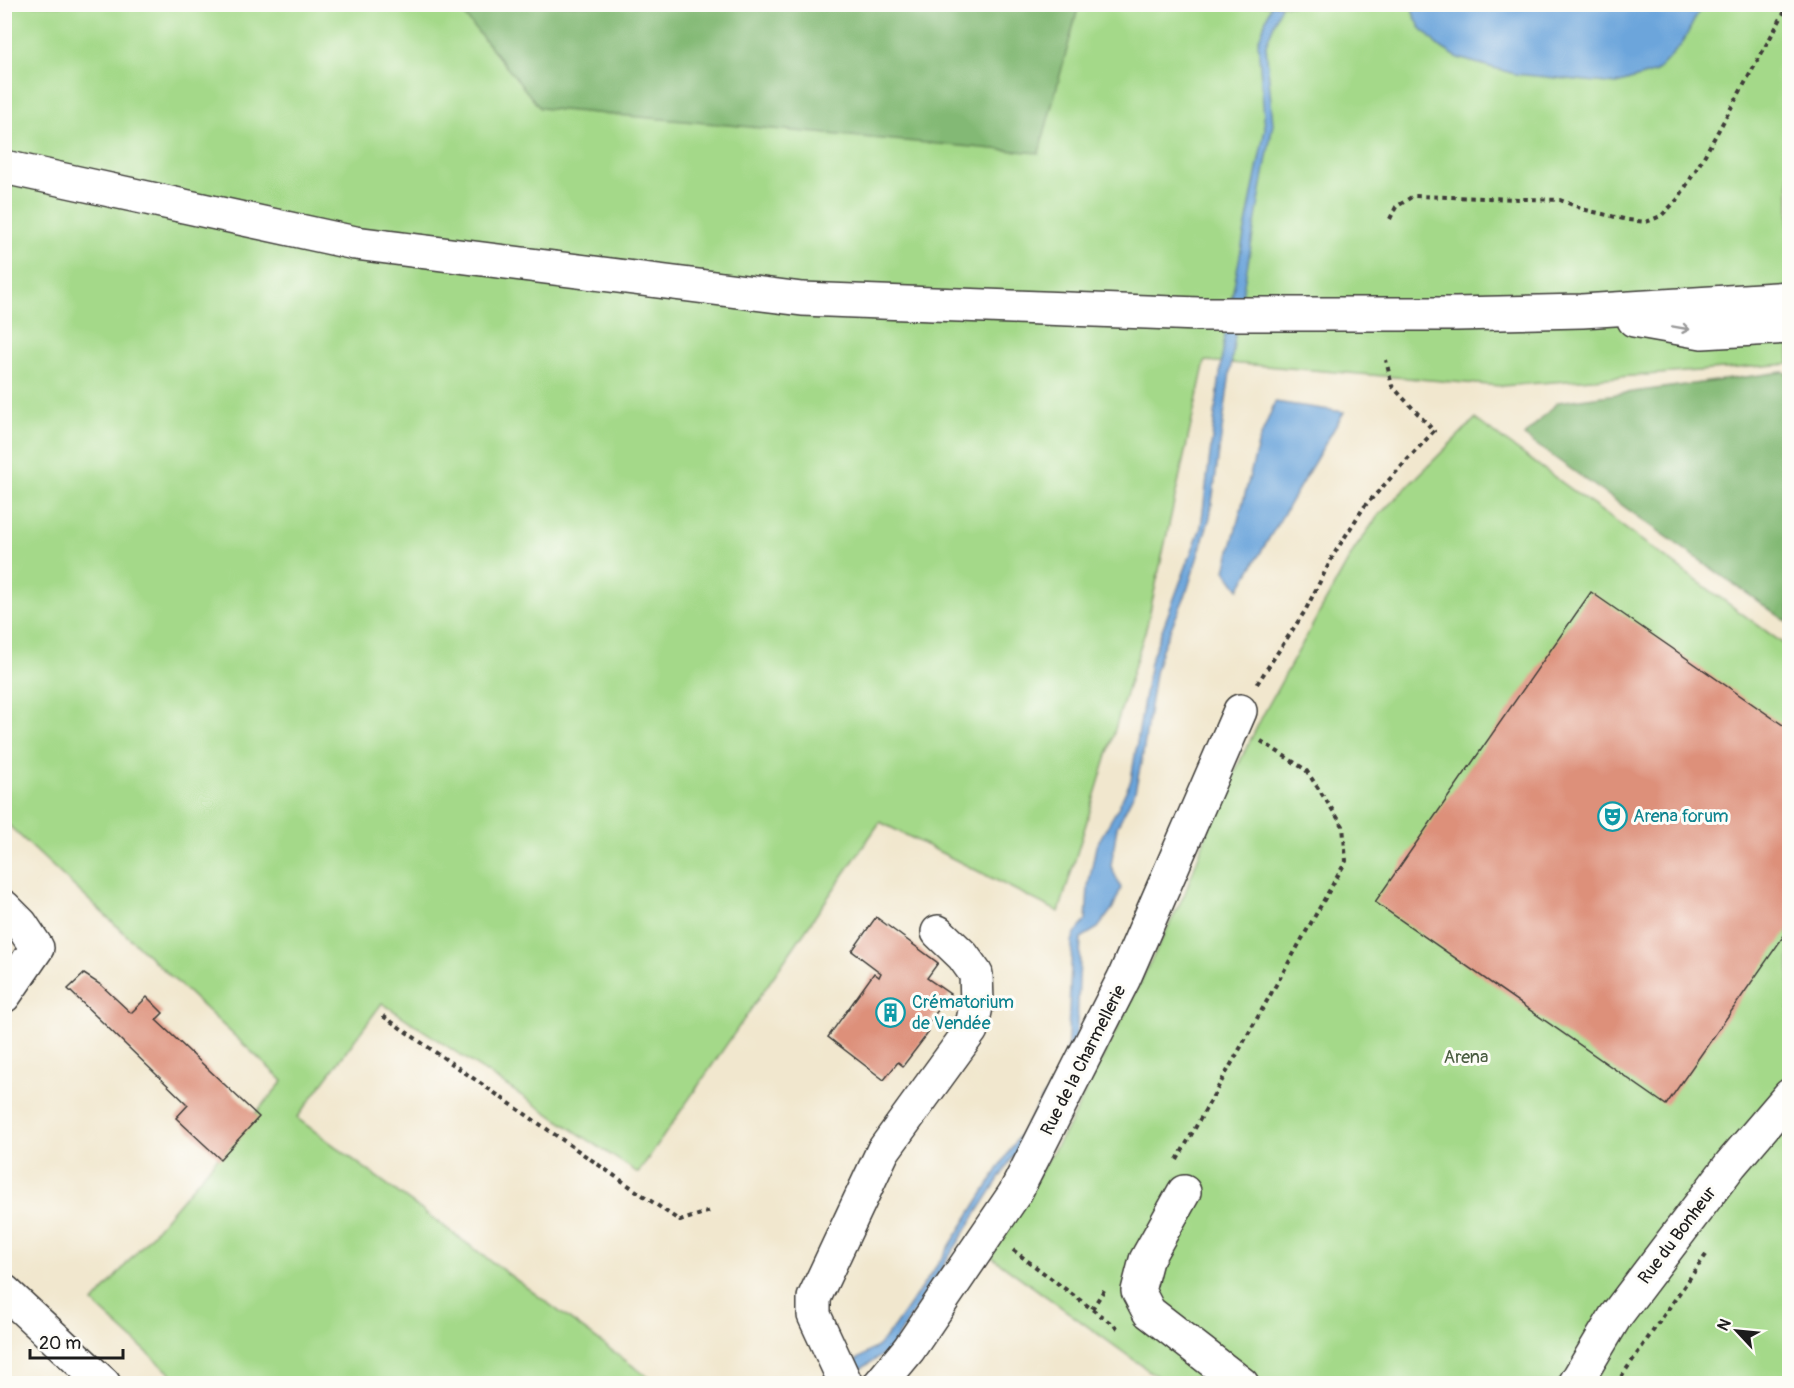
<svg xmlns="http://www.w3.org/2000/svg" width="1794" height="1388" font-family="Pangolin,sans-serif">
<rect width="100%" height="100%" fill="#fdfcf7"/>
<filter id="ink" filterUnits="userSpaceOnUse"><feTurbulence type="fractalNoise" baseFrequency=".0167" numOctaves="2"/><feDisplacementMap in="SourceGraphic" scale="12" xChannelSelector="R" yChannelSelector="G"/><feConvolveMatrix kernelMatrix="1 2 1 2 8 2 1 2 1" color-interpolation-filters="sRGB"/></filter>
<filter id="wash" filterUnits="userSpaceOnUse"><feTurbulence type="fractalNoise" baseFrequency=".008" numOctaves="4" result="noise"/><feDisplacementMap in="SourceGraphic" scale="24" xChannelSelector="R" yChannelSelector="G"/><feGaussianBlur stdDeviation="1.35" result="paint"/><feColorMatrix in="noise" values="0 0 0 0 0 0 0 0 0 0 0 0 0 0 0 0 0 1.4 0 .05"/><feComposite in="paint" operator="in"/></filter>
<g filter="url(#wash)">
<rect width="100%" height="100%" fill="#f1e7ce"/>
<g fill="#a4d989" stroke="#607a52" stroke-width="1.5">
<path d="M 4,5 L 1789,5 L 1789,364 L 1501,386 L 1205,361 L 1147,625 L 1059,912 L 880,822 L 638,1173 L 382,1003 L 297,1118 L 656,1383 L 181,1383 L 93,1303 L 283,1081 L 5,822 Z"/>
<path d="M 1475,419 L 1789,648 L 1789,1383 L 1166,1383 L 989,1255 L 1068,1127 L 1185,893 L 1215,811 L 1263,715 L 1354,550 L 1378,516 Z"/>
</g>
<g fill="#83b975" stroke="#506a48" stroke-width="1.5">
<path d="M 456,5 L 1079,5 L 1039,153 L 540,108 Z"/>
<path d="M 1783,372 L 1790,374 L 1789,623 L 1524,436 L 1558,402 Z"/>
</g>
<g fill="#6ca5db" stroke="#44607c" stroke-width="1.5">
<path d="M 1271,5 L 1281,5 L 1266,45 L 1273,124 L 1236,329 L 1210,517 L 1186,594 L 1162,649 L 1155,673 L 1143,754 L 1135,791 L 1117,827 L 1111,866 L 1121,888 L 1113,908 L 1098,928 L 1081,938 L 1076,1046 L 1044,1108 L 889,1351 L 851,1375 L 849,1365 L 878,1346 L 894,1327 L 944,1255 L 1046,1093 L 1067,1056 L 1072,942 L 1074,935 L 1086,920 L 1088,887 L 1096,846 L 1119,806 L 1131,780 L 1150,662 L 1201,527 L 1226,326 L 1265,129 L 1258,42 Z"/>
<path d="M 1413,5 L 1413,4 L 1702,5 L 1682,44 L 1656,72 L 1617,84 L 1515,74 L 1458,58 L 1437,45 L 1420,27 L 1413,13 Z"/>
<path d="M 1275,402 L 1344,412 L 1239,589 L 1225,570 L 1259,441 Z"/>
</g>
<g id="blocks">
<g fill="#dd907a">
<path d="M 1591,592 L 1790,730 L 1790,927 L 1666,1105 L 1375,902 Z"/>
<path d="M 876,917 L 938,963 L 927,978 L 950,994 L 924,1029 L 929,1032 L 903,1066 L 898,1062 L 884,1080 L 828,1037 L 874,973 L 879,977 L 881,973 L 852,951 Z"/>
<path d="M 84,974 L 101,985 L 131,1013 L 147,997 L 163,1013 L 156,1020 L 259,1117 L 220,1159 L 176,1118 L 188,1105 L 68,989 Z"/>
</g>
</g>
</g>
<g filter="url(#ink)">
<use href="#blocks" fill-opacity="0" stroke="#3c3a37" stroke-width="1.5"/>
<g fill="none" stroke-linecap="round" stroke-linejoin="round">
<defs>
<g id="minor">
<path d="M 4,907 L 21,924 L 37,948 L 4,996"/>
<path d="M 1184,1192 L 1146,1260 L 1138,1291 L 1149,1312 L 1242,1384"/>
<path d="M 846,1384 L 814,1315 L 814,1298 L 883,1151 L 971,1030 L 977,1002 L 976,974 L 963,956 L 938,932"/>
<path d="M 880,1384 L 909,1349 L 1015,1193 L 1124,978 L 1240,711"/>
<path d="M 1575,1384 L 1615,1317 L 1731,1164 L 1790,1095"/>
</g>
<g id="major">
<path d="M 4,167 L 355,243 L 802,299 L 1199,314 L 1456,314 L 1582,311 L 1790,298"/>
<path d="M 1634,320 L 1702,332 L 1790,327"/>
<path d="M 4,1291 L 104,1384"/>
</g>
</defs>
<use href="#minor" stroke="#3c3a37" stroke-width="36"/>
<use href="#major" stroke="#3c3a37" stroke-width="36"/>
<g stroke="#3c3a37" stroke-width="4" stroke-dasharray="4.5 4.5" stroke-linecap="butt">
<path d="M 1390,219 L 1396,207 L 1413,196 L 1560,200 L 1586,210 L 1628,220 L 1646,222 L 1661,216 L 1678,199 L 1702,160 L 1789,4"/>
<path d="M 1257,684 L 1305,611 L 1334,554 L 1364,507 L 1434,431 L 1392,386 L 1386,360"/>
<path d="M 383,1016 L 680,1221 L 713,1210"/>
<path d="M 1177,1160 L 1346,861 L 1343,826 L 1306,770 L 1261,741"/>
<path d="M 1013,1250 L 1120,1330"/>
<path d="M 1092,1309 L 1106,1287"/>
<path d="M 1616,1384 L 1708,1252"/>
</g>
<use href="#minor" stroke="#fff" stroke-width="33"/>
<use href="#major" stroke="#fff" stroke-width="33"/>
</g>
<defs><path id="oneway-shaft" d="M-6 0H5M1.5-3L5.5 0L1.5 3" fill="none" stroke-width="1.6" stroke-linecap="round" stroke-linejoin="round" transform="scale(1.5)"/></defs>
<use stroke="#999" href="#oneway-shaft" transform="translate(1681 328) rotate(10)"/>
</g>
<defs>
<symbol id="theatre-ring" viewBox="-11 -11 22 22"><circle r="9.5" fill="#fdfcf7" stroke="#0f9aa8" stroke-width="1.5"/><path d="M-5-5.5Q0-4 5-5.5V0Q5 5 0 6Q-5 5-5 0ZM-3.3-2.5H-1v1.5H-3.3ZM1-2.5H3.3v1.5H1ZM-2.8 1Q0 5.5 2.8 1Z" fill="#0f9aa8"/></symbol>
<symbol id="building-ring" viewBox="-11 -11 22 22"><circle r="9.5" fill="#fdfcf7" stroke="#0f9aa8" stroke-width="1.5"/><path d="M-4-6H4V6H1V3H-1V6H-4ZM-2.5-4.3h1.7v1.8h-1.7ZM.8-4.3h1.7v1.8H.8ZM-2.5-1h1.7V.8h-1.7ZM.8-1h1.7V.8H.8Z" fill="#0f9aa8"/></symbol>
</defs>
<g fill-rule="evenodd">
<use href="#theatre-ring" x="1596" y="800" width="33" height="33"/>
<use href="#building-ring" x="874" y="996" width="33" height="33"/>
</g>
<g text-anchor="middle" stroke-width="6" stroke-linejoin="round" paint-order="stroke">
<g font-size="18" fill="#0d838f" stroke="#fdfcf7" text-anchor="start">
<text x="1633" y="822">Arena forum</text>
<text x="912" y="1008">Crématorium<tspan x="912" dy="21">de Vendée</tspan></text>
</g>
<g font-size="18" fill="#4c5e42" stroke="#fdfcf7">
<text x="1466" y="1063">Arena</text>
</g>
<g font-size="18" fill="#1c1c1c" stroke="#fdfcf7">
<text transform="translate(1083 1060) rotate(-63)" y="6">Rue de la Charmellerie</text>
<text transform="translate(1677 1235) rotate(-53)" y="6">Rue du Bonheur</text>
</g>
</g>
<rect width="1794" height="1388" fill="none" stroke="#fdfcf7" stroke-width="24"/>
<g transform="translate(1737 1331) rotate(296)" stroke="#fdfcf7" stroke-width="4.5" paint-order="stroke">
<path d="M0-4.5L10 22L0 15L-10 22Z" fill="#1c1c1c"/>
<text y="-9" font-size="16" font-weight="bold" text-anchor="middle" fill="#1c1c1c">N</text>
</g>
<path d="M30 1349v9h93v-9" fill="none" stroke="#1c1c1c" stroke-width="3"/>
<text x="39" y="1349" font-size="18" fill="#1c1c1c" stroke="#fdfcf7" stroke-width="4.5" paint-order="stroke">20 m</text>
</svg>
